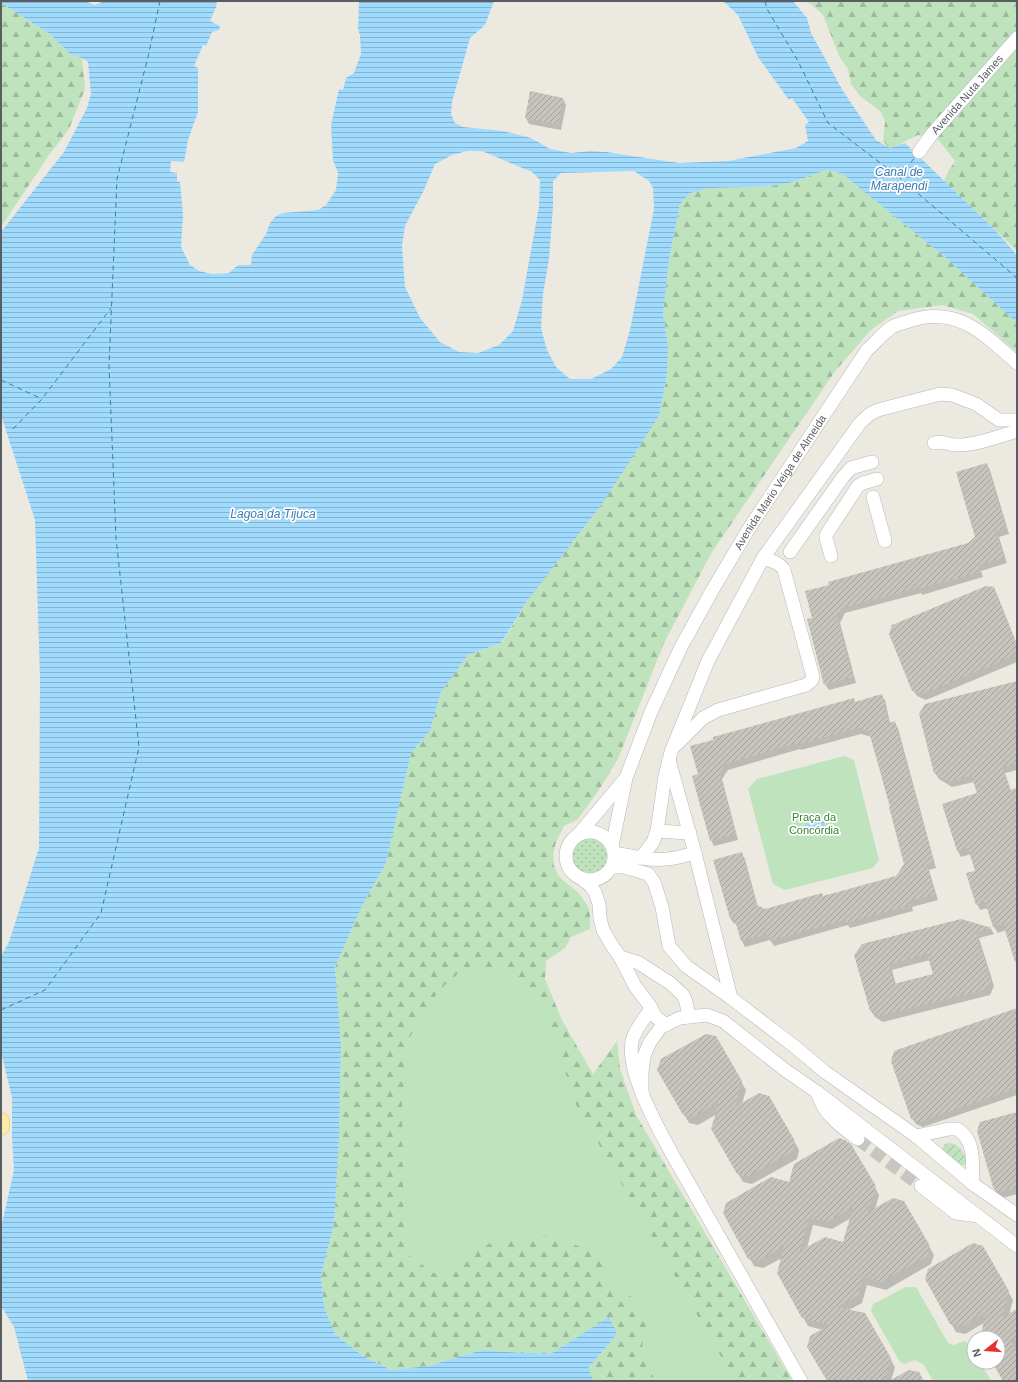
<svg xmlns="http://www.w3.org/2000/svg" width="1018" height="1382" font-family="Arial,sans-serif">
<defs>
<pattern id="grass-dots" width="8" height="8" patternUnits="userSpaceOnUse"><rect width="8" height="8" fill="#bfe4bd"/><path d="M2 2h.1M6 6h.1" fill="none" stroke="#9ebc9d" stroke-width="1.8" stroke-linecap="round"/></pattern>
<pattern id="forest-firs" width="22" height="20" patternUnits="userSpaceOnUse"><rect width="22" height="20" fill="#bfe4bd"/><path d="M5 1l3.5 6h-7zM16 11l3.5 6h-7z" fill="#9ebc9d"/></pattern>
<pattern id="garden-furrows" width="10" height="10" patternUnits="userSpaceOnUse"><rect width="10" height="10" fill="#bfe4bd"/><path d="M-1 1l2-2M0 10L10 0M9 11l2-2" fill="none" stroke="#9ebc9d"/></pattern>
<pattern id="water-rules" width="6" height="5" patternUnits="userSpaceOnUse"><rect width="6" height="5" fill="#a0dafd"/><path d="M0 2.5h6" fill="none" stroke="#85b4d0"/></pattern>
<pattern id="building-hatch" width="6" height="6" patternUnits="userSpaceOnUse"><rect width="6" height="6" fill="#c7c4be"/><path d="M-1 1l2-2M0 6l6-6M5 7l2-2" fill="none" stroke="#a5a29e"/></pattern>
</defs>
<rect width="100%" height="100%" fill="#ece9e1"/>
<circle fill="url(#grass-dots)" cx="589" cy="856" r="18"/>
<g fill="url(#forest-firs)">
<path d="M 804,1 L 1017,1 L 1017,251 L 944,181 L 949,170 L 955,161 L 937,138 L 918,135 L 890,149 L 883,141 L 885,121 L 881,112 L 860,96 L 851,84 L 848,69 L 840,58 L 823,15 L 811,4 Z"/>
<path d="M 1,3 L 50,34 L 70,54 L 82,58 L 85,89 L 69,129 L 49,155 L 1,227 Z"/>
<path d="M 826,170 L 841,173 L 855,184 L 945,257 L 1017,323 L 1017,352 L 973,314 L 942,305 L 898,311 L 871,330 L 836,370 L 712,552 L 664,643 L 618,759 L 597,793 L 577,820 L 564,826 L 556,842 L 553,854 L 554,866 L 558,875 L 565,882 L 578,892 L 589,908 L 590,916 L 590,929 L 571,937 L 565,948 L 546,961 L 545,979 L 562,1020 L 593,1074 L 617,1041 L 620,1069 L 636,1115 L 792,1381 L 594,1381 L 587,1368 L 608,1318 L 552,1353 L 522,1353 L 482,1350 L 428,1366 L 391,1370 L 363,1356 L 335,1334 L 324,1306 L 321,1276 L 334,1224 L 339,1138 L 341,1046 L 335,967 L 362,906 L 386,863 L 411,753 L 430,731 L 441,692 L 468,655 L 502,643 L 527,601 L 659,416 L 667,375 L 668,346 L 663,314 L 669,260 L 680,204 L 690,193 L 709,188 L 751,187 L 777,185 L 793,182 Z"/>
</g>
<g fill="#bfe4bd">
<path d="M 844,756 L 854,760 L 879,860 L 873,868 L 785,890 L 773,884 L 748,789 L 757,779 Z"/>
<path d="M 466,967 L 505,971 L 548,1014 L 574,1101 L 735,1381 L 656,1381 L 641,1354 L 647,1318 L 628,1293 L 605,1288 L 607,1268 L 596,1253 L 553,1236 L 495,1240 L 437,1275 L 404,1252 L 402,1102 L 408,1040 L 439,990 Z"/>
<path d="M 906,1287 L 916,1287 L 948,1343 L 954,1345 L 964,1341 C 974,1346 974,1352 974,1362 L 980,1362 L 991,1381 L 933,1381 L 924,1365 L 915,1360 L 904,1364 L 900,1362 L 871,1311 L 873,1304 Z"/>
</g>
<path fill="url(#garden-furrows)" d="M 950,1143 C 961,1145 965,1154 967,1164 L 959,1166 L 942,1150 L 945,1144 Z"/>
<g fill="url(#water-rules)" fill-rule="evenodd">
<path d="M 1,1 L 85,1 L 95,5 L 104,1 L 217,1 L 216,7 L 210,21 L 220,26 L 219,30 L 212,32 L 206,46 L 203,45 L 194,66 L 198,68 L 198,112 L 188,140 L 184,162 L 171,161 L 170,172 L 177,173 L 177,181 L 180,182 L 183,215 L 181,247 L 190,265 L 199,271 L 212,274 L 229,273 L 238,265 L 251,265 L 252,255 L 266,234 L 270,223 L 276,216 L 283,213 L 318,210 L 326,205 L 336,190 L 338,173 L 333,160 L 331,125 L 339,89 L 343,90 L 346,78 L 354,73 L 361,54 L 360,35 L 358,29 L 359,1 L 494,1 L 485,25 L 470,38 L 452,102 L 451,114 L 455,123 L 463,127 L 503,131 L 531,138 L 550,149 L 571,153 L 590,151 L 606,152 L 679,163 L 728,161 L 796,148 L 808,141 L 805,125 L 809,122 L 792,98 L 789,100 L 758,57 L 738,15 L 723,1 L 793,1 L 807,18 L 811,33 L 843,91 L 876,140 L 890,148 L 905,143 L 994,229 L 1017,255 L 1017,323 L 945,257 L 841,173 L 826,170 L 793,182 L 777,185 L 751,187 L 709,188 L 690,193 L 680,204 L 669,260 L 663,314 L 668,346 L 667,375 L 659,416 L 602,504 L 527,601 L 501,643 L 468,655 L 441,692 L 430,731 L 411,753 L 386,863 L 362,906 L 335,967 L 341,1046 L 339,1138 L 334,1224 L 321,1276 L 324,1306 L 335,1334 L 363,1356 L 391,1370 L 428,1366 L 482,1350 L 522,1353 L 552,1353 L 609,1317 L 617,1334 L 588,1368 L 594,1381 L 28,1381 L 14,1327 L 1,1306 L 1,1228 L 14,1170 L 12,1137 L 12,1098 L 1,1052 L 1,956 L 9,942 L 39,848 L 40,678 L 35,520 L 1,415 L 1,232 L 64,152 L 87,108 L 91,94 L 88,62 L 82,58 L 70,54 L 50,34 L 1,3 ZM 467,151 L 482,151 L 532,172 L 540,180 L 539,207 L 522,300 L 513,331 L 499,345 L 478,353 L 459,352 L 440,342 L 420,318 L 405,287 L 402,246 L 405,226 L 423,192 L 435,164 L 452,155 ZM 634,171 L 649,181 L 653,188 L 654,209 L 630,330 L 622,357 L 611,369 L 591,379 L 570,379 L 556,367 L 547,350 L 541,328 L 543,294 L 549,259 L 553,207 L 553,181 L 561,173 Z"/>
<path d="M 821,814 L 826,829 L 808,834 L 804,819 Z"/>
</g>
<g fill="#0003" fill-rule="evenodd">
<path d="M 563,99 L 566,105 L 561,130 L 529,124 L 526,118 Z"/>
<path d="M 987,465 L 990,470 L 1009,534 L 999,537 L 1007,563 L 981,571 L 983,577 L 922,595 L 921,593 L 845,613 L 840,623 L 856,683 L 829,690 L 825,684 L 813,618 L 969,544 L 976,537 Z"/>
<path d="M 997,594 L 1017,645 L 1017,662 L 926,700 L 917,696 L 913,690 Z"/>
<path d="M 1017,682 L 1017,770 L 1005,773 L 1011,791 L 1017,789 L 1017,963 L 1006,930 L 998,933 L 994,927 L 988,908 L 980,910 L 977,904 L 976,871 L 971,854 L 961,857 L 958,851 L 943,804 L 978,793 L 974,782 L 952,787 L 939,779 L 935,773 Z"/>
<path d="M 881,695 L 885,700 L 890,723 L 894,722 L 898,728 L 936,868 L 929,870 L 938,900 L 912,907 L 913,911 L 850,928 L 848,925 L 774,946 L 770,940 L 745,947 L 742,941 L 737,923 L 734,924 L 730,918 L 714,861 L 741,853 L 745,859 L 758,907 L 764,910 L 823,897 L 896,877 L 905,865 L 872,737 L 861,734 L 801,750 L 800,749 L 728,770 L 722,779 L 738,840 L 714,846 L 711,840 L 693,777 L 855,703 Z"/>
<path d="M 961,920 L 991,929 L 994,934 L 979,938 L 994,986 L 990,995 L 883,1022 L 875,1017 L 871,1011 L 862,945 ZM 930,960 L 934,975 L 896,985 L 892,970 Z"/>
<path d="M 1017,1009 L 1017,1095 L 923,1127 L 916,1124 L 912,1118 Z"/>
<path d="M 715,1037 L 746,1090 L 742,1104 L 769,1096 L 799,1150 L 797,1159 L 752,1184 L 743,1182 L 712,1129 L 717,1114 L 698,1125 L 689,1123 L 659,1070 Z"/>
<path d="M 1017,1113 L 1017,1194 L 1003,1198 L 997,1193 L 993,1187 Z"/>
<path d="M 851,1145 L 879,1195 L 875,1210 L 903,1202 L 934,1255 L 931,1264 L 886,1290 L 867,1285 L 862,1303 L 849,1310 L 865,1314 L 895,1367 L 891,1381 L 923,1381 L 828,1381 L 823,1330 L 808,1326 L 778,1273 L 782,1258 L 763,1268 L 754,1266 L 724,1213 L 790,1183 ZM 851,1218 L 844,1243 L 807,1248 L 813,1225 L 832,1229 Z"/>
<path d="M 982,1246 L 1013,1300 L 1009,1315 L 1017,1310 L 1017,1381 L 1004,1381 L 993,1362 L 998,1362 L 998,1338 L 981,1338 L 984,1323 L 965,1334 L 956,1332 L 926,1279 Z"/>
</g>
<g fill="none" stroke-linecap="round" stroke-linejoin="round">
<g stroke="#3f7bae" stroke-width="1" stroke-dasharray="5 4" stroke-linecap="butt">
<path d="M 765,1 L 767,9 L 798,61 L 828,123 L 900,178 L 1017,278"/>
<path d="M 900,177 L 915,157"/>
<path d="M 1,380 L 42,399"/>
<path d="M 13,429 L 42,399 L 111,308"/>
<path d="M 1,1010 L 45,990 L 101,913 L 139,747 L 116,538 L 109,365 L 117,179 L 148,57 L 160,1"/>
</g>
</g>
<g fill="url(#building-hatch)" fill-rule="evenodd">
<path d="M 530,91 L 563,98 L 558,125 L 525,118 Z"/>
<path d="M 987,463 L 1006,528 L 996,531 L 1004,558 L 979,565 L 981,572 L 917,589 L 917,588 L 842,608 L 837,617 L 853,677 L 824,685 L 807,619 L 812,618 L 805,591 L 829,585 L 828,582 L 968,543 L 975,537 L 956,472 Z"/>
<path d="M 986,586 L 994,587 L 1017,645 L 1016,655 L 922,694 L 912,691 L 889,634 L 892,625 Z"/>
<path d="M 1017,681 L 1017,764 L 1002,767 L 1010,790 L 1017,788 L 1017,962 L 1015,962 L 1003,924 L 993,927 L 985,902 L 976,905 L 966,873 L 975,871 L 968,848 L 957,851 L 942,804 L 977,793 L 971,776 L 948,782 L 934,773 L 919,714 L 925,704 Z"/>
<path d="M 882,694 L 889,723 L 895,721 L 934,862 L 927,864 L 935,894 L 910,901 L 911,905 L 846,923 L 845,920 L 770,941 L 768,934 L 741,941 L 734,917 L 730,918 L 713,860 L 742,852 L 757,905 L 765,909 L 822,893 L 823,896 L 896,876 L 904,864 L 889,807 L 890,807 L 869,732 L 858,728 L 796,745 L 796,743 L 725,764 L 720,773 L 736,834 L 710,841 L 692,776 L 698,774 L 690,746 L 713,740 L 713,737 L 854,698 L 855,702 Z"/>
<path d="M 961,919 L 992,928 L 976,933 L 991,980 L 987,989 L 879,1016 L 870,1011 L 854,955 L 862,944 ZM 927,954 L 933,974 L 894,984 L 889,964 Z"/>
<path d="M 1017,1008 L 1017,1088 L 919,1122 L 911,1119 L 891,1061 L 894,1051 Z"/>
<path d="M 706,1034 L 716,1036 L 742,1081 L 735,1107 L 759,1093 L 769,1096 L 795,1141 L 793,1151 L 747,1177 L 737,1174 L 711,1129 L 719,1102 L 693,1117 L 683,1115 L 657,1070 L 661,1059 Z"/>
<path d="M 1017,1112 L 1017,1188 L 999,1192 L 993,1187 L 977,1131 L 980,1122 Z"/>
<path d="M 839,1138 L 845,1140 L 851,1144 L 876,1186 L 868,1212 L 893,1198 L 904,1201 L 930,1246 L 927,1256 L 881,1282 L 863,1277 L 858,1295 L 837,1307 L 865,1313 L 891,1358 L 885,1381 L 827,1381 L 807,1347 L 810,1336 L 829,1325 L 802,1318 L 777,1273 L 784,1246 L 758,1261 L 748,1259 L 723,1213 L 726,1203 L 771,1177 L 789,1182 L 794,1164 ZM 853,1207 L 843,1242 L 825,1237 L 800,1251 L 809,1218 L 827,1222 Z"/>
<path d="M 973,1243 L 983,1246 L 1009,1291 L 1002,1317 L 1017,1309 L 1017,1338 L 1011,1341 L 1017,1353 L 1017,1381 L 1003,1381 L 992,1362 L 998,1362 L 998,1338 L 980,1338 L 986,1312 L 960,1327 L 950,1324 L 925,1279 L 928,1269 Z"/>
<path d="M 909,1370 L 919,1372 L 924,1381 L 889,1381 Z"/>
</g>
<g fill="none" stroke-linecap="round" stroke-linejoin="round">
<path stroke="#c7c6c1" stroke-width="13" stroke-dasharray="13 6" stroke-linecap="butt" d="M 858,1139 L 921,1186"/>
<defs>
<g id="minor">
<path id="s1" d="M 919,152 L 932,134 L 1017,38"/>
<path d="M 934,443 C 946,440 948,446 958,445 C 977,445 996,437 1014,432"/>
<path d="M 873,497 L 885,541"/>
<path d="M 790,552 L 843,477 L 851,468 L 872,462"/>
<path d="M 831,556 L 826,538 L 826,535 L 858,486 L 863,483 L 877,479"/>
<path d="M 677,744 L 703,718 L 718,710 L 806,685 L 811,681 L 813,677 L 784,570 C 779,562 771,561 763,558"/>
<path d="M 669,760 L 695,853 L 731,998"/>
<path d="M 657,831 L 690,833"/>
<circle cx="590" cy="856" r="24"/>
<path d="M 579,834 L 625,779"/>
<path id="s2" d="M 612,846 L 626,778 L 651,712 L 681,647 L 713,589 L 748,530 L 867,350 C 875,343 883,333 892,327 C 897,324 904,323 909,321 C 957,305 984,334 1017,363"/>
<path d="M 614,853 L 641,858 L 653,842 L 657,831 L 665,776 L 671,752 L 708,661 L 763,558 L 860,423 L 870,414 L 878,410 L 940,394 L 952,395 L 976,404 L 999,420 L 1017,420"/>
<path d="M 641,858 C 660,862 677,858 695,853"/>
<path d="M 612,867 L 624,867 L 648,874 L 654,882 L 662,907 L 669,946 L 686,966 L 731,998 L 794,1046 L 825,1072 L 916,1136 L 973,1184 L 1017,1215"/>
<path d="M 583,880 L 590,885 L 595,892 L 599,904 L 600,918 L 603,930 L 611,944 L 620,957 L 635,986 L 650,1006 L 656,1017 L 666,1025"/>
<path d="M 620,957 L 639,963 L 670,983 L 683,995 L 686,1002 L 689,1016"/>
<path d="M 650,1006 L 651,1009 C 644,1019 635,1029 632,1041 C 626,1071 657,1126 671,1152 L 801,1381"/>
<path d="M 642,1092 L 642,1072 L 644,1056 L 650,1042 L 661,1027 L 680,1018 L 707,1015 L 723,1021 L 785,1070 L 817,1092 L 1017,1246"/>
<path d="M 817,1092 C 824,1115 840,1126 858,1139"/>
<path d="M 916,1136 L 949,1129 L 957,1129 C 960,1131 963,1133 965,1136 C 975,1148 972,1169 973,1184"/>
<path d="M 921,1186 L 956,1213 L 978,1216"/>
</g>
<path id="major" d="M 1,1121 L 1,1127"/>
</defs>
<use href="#minor" stroke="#b4b7bb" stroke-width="14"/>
<use href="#major" stroke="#eebb58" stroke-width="17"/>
<use href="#minor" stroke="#fff" stroke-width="13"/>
<use href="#major" stroke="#fdeaa5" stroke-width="16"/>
</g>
<g text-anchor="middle" stroke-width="3.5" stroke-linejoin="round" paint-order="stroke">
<g font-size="11" fill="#595e62" stroke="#fff">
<text dy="4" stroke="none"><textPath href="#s1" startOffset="75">Avenida Nuta James</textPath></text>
<text dy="4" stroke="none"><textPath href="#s2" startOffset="404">Avenida Mario Veiga de Almeida</textPath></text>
</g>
<g font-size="11" fill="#378436" stroke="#fff">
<text x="814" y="821">Praça da<tspan x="814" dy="13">Concórdia</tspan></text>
</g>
<g font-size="12" font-style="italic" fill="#3f7bae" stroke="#fff">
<text x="899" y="176">Canal de<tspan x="899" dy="14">Marapendi</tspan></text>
<text x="273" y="518">Lagoa da Tijuca</text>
</g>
</g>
<rect width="1018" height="1382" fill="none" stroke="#595e62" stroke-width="4"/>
<g transform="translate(986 1350) rotate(253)"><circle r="19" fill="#ffffff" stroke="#bdbfc0"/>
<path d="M0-3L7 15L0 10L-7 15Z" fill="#e5322e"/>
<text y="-6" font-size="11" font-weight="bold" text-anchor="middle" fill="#595e62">N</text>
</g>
</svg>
